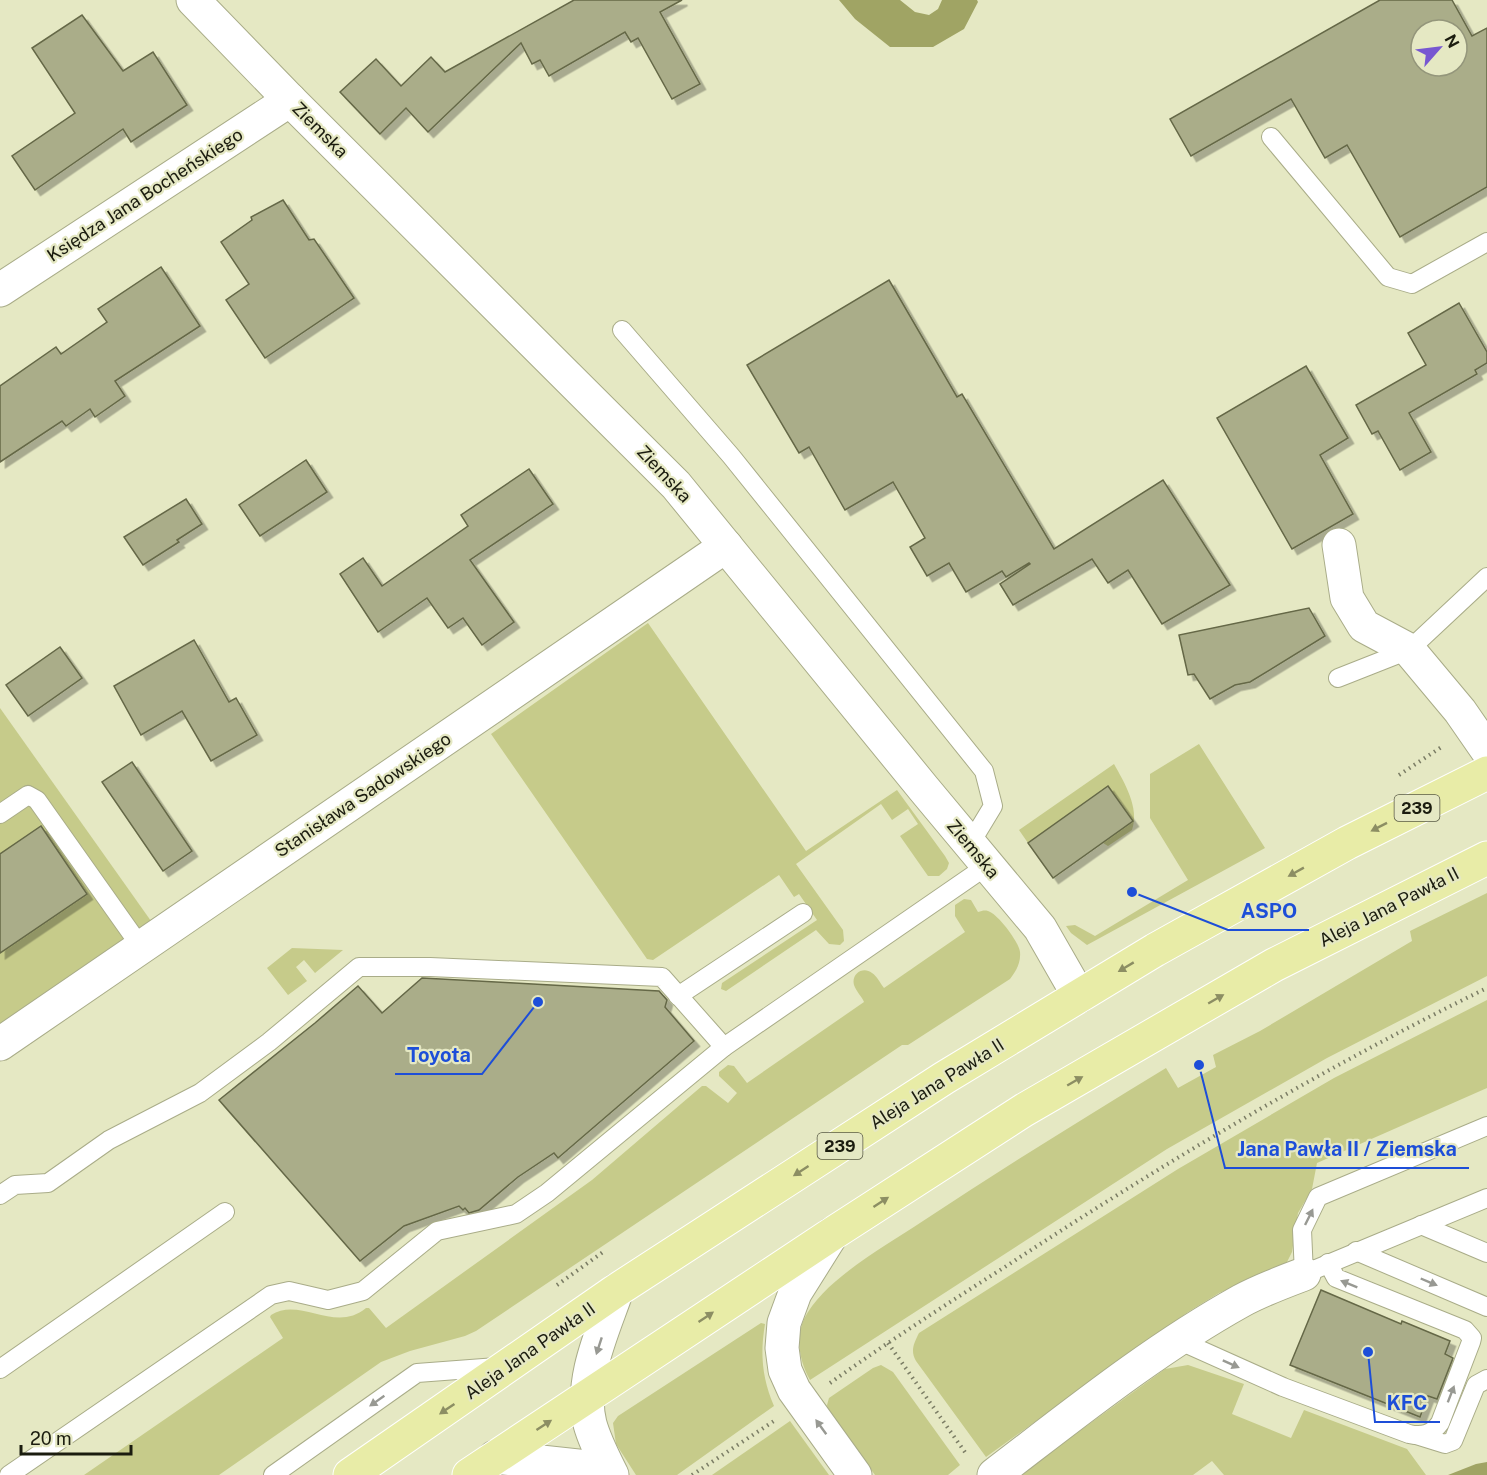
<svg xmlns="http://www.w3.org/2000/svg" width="1487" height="1475" font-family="'Public Sans',sans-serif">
<defs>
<filter id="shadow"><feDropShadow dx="5.5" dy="5.5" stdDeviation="0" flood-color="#0004"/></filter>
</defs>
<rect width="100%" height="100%" fill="#e5e8c3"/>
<g fill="#c6cb8a">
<path d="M 648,623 L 806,851 L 897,790 L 945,856 L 949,863 L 947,869 L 939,876 L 928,876 L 900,836 L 918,824 L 908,809 L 892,820 L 881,804 L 796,864 L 843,930 L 844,941 L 840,945 L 829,944 L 816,930 L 726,991 L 721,989 L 722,983 L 817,920 L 799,894 L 794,897 L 779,875 L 653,960 L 647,959 L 491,734 Z"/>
<path d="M 0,708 L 151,921 L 0,1031 Z"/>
<path d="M 1199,744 L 1265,848 L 1087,945 L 1071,933 L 1066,926 L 1075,925 L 1095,936 L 1188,880 L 1150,818 L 1150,774 Z"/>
<path d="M 1114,764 C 1124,782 1140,808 1132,830 L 1108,846 L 1103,843 L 1132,821 L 1108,787 L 1028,843 L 1019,830 Z"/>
<path d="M 1487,893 L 1487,976 L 1327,1058 L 1167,1149 L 810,1380 C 800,1362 795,1339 804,1319 C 824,1279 886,1246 923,1221 C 1003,1168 1084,1118 1166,1068 L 1178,1088 L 1216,1067 L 1213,1055 L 1260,1031 L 1412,941 L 1410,931 Z"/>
<path d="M 964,899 L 971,900 L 978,912 C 982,911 984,910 988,911 C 998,914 1019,942 1020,952 C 1021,963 1016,971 1010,979 L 908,1045 L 902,1045 L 476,1331 L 465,1336 L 410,1351 L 381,1362 L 219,1475 L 84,1475 L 283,1338 L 270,1317 L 271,1315 C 300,1296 335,1334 366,1308 L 369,1308 L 386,1328 L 592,1180 L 702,1086 L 706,1086 L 728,1103 L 737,1093 L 719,1076 L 719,1072 L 728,1065 L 734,1066 L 747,1083 L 864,1002 C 862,997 856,991 854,985 C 851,974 863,966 872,973 C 877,976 880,983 884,988 L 965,932 L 955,916 L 955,905 Z"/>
<path d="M 292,948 L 343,950 L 315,973 L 304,960 L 296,967 L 307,981 L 288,995 L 267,968 Z"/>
<path d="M 1487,1000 L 1487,1088 L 1317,1163 L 1312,1189 L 1298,1213 L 1292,1252 L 1286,1264 L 1219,1293 L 1188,1312 L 986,1457 L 916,1361 C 910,1351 914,1343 919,1333 L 1178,1169 L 1334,1078 Z"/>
<path d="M 761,1323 L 765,1324 C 760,1354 762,1378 774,1406 L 677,1475 L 636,1475 L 616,1444 L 613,1423 L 618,1416 Z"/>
<path d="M 881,1365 L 893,1372 L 960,1465 L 948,1475 L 875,1475 L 828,1411 L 827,1405 L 829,1398 L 873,1368 Z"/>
<path d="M 1188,1365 L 1244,1384 L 1232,1414 L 1291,1438 L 1304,1410 L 1407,1449 L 1426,1475 L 1224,1475 L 1212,1461 L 1193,1475 L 1019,1475 L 1165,1369 Z"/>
<path d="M 790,1421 L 829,1475 L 712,1475 Z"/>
</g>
<g fill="#a0a464">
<path d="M 839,0 L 900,0 L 915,12 L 929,15 L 938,9 L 942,0 L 977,0 L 978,2 L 964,29 L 933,47 L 890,47 L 855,19 Z"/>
<path d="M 1487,1462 L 1487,1475 L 1448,1475 L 1476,1464 Z"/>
</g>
<g fill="#aaad89" stroke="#656847" stroke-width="1.5" fill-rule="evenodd" filter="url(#shadow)">
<path d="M 574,0 L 682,0 L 660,12 L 700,84 L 672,99 L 638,38 L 631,42 L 625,32 L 549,76 L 540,60 L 532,64 L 521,43 L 428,132 L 406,108 L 380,134 L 340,92 L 376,59 L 401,86 L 431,57 L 445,72 Z"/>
<path d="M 1380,0 L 1452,0 L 1472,36 L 1487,28 L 1487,187 L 1400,237 L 1347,145 L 1325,158 L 1291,99 L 1191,156 L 1170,119 ZM 1421,30 L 1457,30 L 1457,66 L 1421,66 Z"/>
<path d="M 82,15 L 123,71 L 153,52 L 187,105 L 131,142 L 123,129 L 35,190 L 12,156 L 75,113 L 32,48 Z"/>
<path d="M 283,200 L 309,240 L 314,239 L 354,298 L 265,358 L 226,300 L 249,284 L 221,242 L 252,220 L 251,217 Z"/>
<path d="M 161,267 L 200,326 L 115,381 L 125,396 L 95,417 L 90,409 L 66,426 L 62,421 L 0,462 L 0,386 L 56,347 L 61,354 L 107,322 L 98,309 Z"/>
<path d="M 889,280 L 957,397 L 962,394 L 1054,549 L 1163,480 L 1230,585 L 1162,624 L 1128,570 L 1108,583 L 1092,559 L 1013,605 L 1000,584 L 1030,564 L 1029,563 L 1006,577 L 1002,571 L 966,592 L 949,563 L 927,576 L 910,547 L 925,538 L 893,482 L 845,510 L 809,447 L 799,453 L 747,365 Z"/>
<path d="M 1459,303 L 1487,352 L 1487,363 L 1475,370 L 1477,374 L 1409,413 L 1431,452 L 1400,470 L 1378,431 L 1372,434 L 1356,405 L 1426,365 L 1408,333 Z"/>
<path d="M 1306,366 L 1348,438 L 1320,455 L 1353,514 L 1292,549 L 1217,418 Z"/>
<path d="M 306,460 L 327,492 L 260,536 L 239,505 Z"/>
<path d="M 529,469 L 553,504 L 470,560 L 514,622 L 482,645 L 463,618 L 448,628 L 427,598 L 378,632 L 340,574 L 363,558 L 382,586 L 468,526 L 461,515 Z"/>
<path d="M 186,499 L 202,524 L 177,540 L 179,542 L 143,565 L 124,537 Z"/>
<path d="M 1309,608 L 1325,636 L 1250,682 L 1235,685 L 1210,699 L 1194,674 L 1188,675 L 1179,635 Z"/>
<path d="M 194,640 L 229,702 L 236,698 L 257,735 L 211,761 L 182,711 L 141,735 L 114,686 Z"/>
<path d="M 60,647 L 82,678 L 28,716 L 6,685 Z"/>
<path d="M 132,762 L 192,851 L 163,871 L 102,782 Z"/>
<path d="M 1108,786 L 1133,821 L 1053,878 L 1028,843 Z"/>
<path d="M 41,826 L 87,894 L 0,953 L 0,854 Z"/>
<path d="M 422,978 L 659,991 L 667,1000 L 665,1007 L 694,1041 L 558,1158 L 554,1153 L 518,1177 L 479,1210 L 469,1213 L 465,1208 L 463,1210 L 459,1206 L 404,1226 L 360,1261 L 219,1100 L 315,1023 L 358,986 L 382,1013 Z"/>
<path d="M 1321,1290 L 1401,1324 L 1402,1321 L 1450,1341 L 1445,1354 L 1453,1358 L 1437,1399 L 1428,1396 L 1420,1417 L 1290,1365 Z"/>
</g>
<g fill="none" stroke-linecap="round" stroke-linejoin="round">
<defs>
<g id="service">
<path d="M 1271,137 L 1388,277 L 1412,284 L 1487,242"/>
<path d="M 622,330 L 731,456 L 984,771 L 993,806 L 970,844"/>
<path d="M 1338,678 L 1409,650 L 1487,577"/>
<path d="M 0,814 L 28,795 L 37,800 L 141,947"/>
<path d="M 678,996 L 803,913"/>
<path d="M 724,1047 L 988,865"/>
<path d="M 1487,1126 L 1318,1197 L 1302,1230 L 1304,1274 L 1487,1198"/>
<path d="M 0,1195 L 15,1185 L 48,1183 L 109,1140 L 200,1093 L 269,1042 L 359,967 L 430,967 L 662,977 L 724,1047 L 547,1193 L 516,1214 L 437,1231 L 363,1291 L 328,1300 L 289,1291 L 271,1295 L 9,1475"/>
<path d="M 1421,1225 L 1487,1253"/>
<path d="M 1356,1251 L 1487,1307"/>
<path d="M 1178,1340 L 1283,1387 L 1409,1434 C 1423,1437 1432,1434 1440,1423 L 1471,1342 L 1472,1338 L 1465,1330 L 1336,1278 L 1328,1263"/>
<path d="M 0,1369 L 225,1212"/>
<path d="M 1416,1435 L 1445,1444 L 1453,1441 L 1476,1385 L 1487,1379"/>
<path d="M 273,1475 L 417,1373 L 497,1367"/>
</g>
<g id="minor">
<path d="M 193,0 L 290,100 L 676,485 L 924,789 L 1040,928 L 1079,996"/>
<path d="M 0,290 L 290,100"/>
<path d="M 1339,545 L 1347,598 L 1364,626 L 1409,650 L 1460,711 L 1487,750"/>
<path d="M 0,1044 L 726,546"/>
<path d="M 832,1234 L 795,1293 L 784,1323 L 782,1348 L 785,1370 L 794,1390 L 855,1475"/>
<path d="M 495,1457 L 587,1467 L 606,1475"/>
<path d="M 612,1475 C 604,1459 595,1442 590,1424 C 579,1380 603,1331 617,1290"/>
<path d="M 994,1475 C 1074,1414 1153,1350 1241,1301 C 1261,1290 1283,1282 1304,1274"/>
</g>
<g id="primary">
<path d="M 350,1475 L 617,1290 L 944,1078 L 1155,950 L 1347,843 L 1487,773"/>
<path d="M 469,1475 L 832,1234 L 1024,1110 L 1274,965 L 1487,858"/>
</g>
</defs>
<use href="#service" stroke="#a9ac88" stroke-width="20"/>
<use href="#minor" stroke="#a9ac88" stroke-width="35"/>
<use href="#primary" stroke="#fff" stroke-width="35"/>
<g stroke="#7b7d65" stroke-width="4" stroke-dasharray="1.5 4.5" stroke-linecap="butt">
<path d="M 1399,775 L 1443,746"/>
<path d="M 557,1285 L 603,1252"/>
<path d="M 888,1343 L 967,1455"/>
<path d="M 830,1383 C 888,1342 948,1303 1008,1265 C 1162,1164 1321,1069 1487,988"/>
<path d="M 692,1475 L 774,1421"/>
</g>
<use href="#service" stroke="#fff" stroke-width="18"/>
<use href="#minor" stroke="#fff" stroke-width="33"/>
<use href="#primary" stroke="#e8eca7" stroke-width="33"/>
</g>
<defs><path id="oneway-solid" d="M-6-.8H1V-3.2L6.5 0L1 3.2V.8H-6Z" transform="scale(1.5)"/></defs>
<g fill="#8c8e63">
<use href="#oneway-solid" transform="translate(1379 827) rotate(153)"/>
<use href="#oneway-solid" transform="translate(1296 872) rotate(151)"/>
<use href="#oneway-solid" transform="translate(1126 967) rotate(149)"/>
<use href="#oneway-solid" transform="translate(1216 999) rotate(-30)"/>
<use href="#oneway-solid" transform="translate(1075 1081) rotate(-30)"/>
<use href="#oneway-solid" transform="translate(801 1171) rotate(147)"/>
<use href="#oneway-solid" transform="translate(881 1202) rotate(-33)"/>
<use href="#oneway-solid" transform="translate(706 1317) rotate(-34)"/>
<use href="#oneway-solid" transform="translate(447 1409) rotate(146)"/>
<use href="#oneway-solid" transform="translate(544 1425) rotate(-33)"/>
</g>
<g fill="#989993">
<use href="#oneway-solid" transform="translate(1309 1217) rotate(-64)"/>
<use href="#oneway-solid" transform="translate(1429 1282) rotate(23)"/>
<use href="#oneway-solid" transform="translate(1349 1284) rotate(-158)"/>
<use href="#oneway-solid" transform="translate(599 1346) rotate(108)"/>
<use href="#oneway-solid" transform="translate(1231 1364) rotate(24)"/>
<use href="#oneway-solid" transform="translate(1451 1394) rotate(-69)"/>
<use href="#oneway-solid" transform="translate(377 1401) rotate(145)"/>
<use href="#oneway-solid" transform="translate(821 1427) rotate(-126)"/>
</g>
<g text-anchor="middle" stroke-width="4.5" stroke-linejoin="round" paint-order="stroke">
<g fill="#e5e8c3" stroke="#585945" stroke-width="1.5">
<rect x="1394.5" y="795" width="45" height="26" rx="4.5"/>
<rect x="817.5" y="1133" width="45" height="26" rx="4.5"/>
</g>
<g font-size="16" font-weight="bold" fill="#1b1c0f">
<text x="1417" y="814">239</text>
<text x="840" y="1152">239</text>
</g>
<g font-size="18" fill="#1b1c0f" stroke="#e5e8c3">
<text transform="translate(320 130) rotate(45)" y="6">Ziemska</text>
<text transform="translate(145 195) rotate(-33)" y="6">Księdza Jana Bocheńskiego</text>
<text transform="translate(664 474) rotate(47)" y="6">Ziemska</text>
<text transform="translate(363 795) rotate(-34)" y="6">Stanisława Sadowskiego</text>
<text transform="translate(973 849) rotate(50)" y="6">Ziemska</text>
<text transform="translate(1389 907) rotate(-27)" y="6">Aleja Jana Pawła II</text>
<text transform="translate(937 1084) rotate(-32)" y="6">Aleja Jana Pawła II</text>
<text transform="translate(530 1351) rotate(-35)" y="6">Aleja Jana Pawła II</text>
</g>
</g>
<path fill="none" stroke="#1d4ed8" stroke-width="2" d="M1132 892L1228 930H1309M538 1002L482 1074H395M1199 1065L1225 1168H1469M1368 1352L1375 1422H1440"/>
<g fill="#1d4ed8" stroke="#e5e8c3" stroke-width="2">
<circle cx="1132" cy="892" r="6"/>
<circle cx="538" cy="1002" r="6"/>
<circle cx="1199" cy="1065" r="6"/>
<circle cx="1368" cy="1352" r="6"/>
</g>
<g font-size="20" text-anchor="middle" font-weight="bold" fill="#1d4ed8" stroke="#e5e8c3" stroke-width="4.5" stroke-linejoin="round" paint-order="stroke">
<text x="1269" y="918">ASPO</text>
<text x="439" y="1062">Toyota</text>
<text x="1347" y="1156">Jana Pawła II / Ziemska</text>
<text x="1407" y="1410">KFC</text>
</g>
<g transform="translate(1439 48) rotate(62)"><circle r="28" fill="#e5e8c3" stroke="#94967b" stroke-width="1.5"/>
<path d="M0-4.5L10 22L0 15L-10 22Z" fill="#7757d1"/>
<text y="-9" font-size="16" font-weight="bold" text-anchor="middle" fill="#1b1c0f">N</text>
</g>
<path d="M21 1445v9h110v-9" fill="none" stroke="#1b1c0f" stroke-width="3"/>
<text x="30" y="1445" font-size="18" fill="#1b1c0f" stroke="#e5e8c3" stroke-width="4.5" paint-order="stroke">20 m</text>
</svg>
